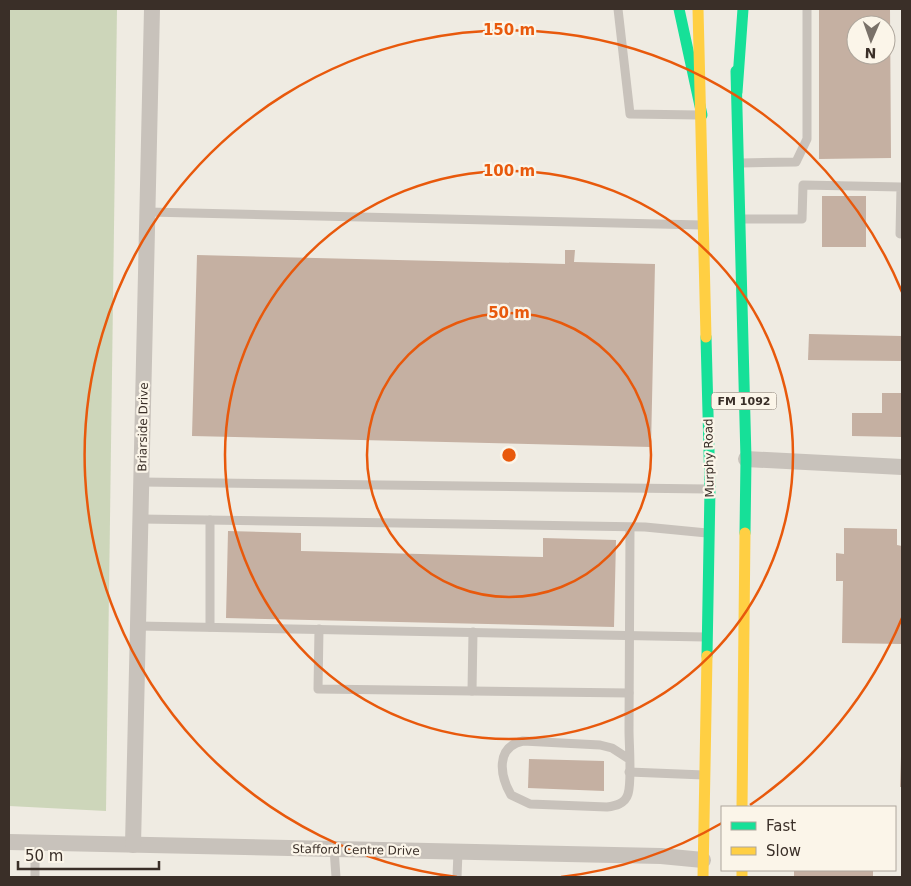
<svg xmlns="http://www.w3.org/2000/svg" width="911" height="886" font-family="'DejaVu Sans',sans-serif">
<rect width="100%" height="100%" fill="#efebe2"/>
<path fill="#cdd6ba" d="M 9,9 L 117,9 L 106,811 L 9,806 Z"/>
<g fill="#c5b0a2" fill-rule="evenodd">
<path d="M 819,9 L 890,9 L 891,158 L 819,159 ZM 856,25 L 886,25 L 886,55 L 856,55 Z"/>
<rect x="822" y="196" width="44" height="51"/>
<path d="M 565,250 L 575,250 L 574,262 L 655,264 L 651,447 L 192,436 L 197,255 L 565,264 Z"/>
<path d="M 809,334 L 902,336 L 902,361 L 808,360 Z"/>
<path d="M 882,393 L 902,393 L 902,437 L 852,436 L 852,413 L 882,413 Z"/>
<path d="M 844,528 L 897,529 L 897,545 L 902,546 L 902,644 L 842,643 L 843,581 L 836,581 L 836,553 L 844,554 Z"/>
<path d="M 228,531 L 301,533 L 301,551 L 543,557 L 543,538 L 616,540 L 614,627 L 226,618 Z"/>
<path d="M 901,757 L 902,757 L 902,787 L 900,787 Z"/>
<path d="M 529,759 L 604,761 L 604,791 L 528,788 Z"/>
<rect x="794" y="870" width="79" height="7"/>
</g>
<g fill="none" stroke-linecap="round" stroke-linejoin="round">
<g stroke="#c8c2bb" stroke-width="9">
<path d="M 618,9 L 630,114 L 699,115"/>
<path d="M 741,163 L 796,162 L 807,139 L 807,9"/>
<path d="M 148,212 L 702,225"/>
<path d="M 742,219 L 802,219 L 803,185 L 901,187 L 900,234"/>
<path d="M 141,482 L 707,489"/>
<path d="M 141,519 L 645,527 L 707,533"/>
<path d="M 210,520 L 210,627"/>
<path d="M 138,626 L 705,637"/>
<path d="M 319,629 L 318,689 L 629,693"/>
<path d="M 472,691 L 473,632"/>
<path d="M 629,759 L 612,748 L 600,745 L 523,741 C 495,747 500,776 511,795 L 530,804 L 607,807 C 615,806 625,804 628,794 C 632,782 629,744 629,730 C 629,662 630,595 630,528"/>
<path d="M 629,772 L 704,775"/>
<path d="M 35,844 L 35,877"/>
<path d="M 334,849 L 336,877"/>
<path d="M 457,877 L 458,852"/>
</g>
<g stroke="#c8c2bb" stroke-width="16">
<path d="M 746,459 L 902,467"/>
<path d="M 9,842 L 661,856 L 703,860"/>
<path d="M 133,845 L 152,9"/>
</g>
<g stroke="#16e098" stroke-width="11">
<path d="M 679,9 L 702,115"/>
<path d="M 736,71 L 746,459 L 745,533"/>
<path d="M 737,92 L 743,9"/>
<path d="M 706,337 L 710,489 L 707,656"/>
</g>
<g stroke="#ffcf43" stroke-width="11">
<path d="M 698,9 L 706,337"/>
<path d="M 742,807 L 745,533"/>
<path d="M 742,870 L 742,877"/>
<path d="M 703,877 L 707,656"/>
</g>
</g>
<g fill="none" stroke="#e8590c" stroke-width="2.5">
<circle cx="509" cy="455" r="142"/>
<circle cx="509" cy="455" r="284"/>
<path d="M902 618A425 425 0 0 1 750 805M722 823A425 425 0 0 1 561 877M457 877A425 425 0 1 1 902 292"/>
</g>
<g text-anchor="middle" stroke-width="4.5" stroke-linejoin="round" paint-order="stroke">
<rect fill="#fbf5e9" stroke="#746a62" stroke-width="1" x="711.5" y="392.5" width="65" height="17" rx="4"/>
<g font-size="11" font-weight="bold" fill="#3a2f28">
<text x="744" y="405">FM 1092</text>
</g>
<g font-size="12" fill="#3a2f28" stroke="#fbf5e9">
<text transform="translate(143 427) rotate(-89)" y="4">Briarside Drive</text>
<text transform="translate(709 458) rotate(-91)" y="4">Murphy Road</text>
<text transform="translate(356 850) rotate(1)" y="4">Stafford Centre Drive</text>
</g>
</g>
<circle cx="509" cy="455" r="8" fill="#e8590c" stroke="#fbf5e9" stroke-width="2.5"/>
<g font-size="15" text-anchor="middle" font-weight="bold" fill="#e8590c" stroke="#fbf5e9" stroke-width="4.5" stroke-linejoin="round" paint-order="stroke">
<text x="509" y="35">150 m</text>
<text x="509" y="176">100 m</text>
<text x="509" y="318">50 m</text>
</g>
<rect width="911" height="886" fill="none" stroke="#3a2f28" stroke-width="20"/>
<rect x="721" y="806" width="175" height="65" fill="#fbf5e9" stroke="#aea69c"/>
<rect x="731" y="822" width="25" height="8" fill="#16e098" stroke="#aea69c"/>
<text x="766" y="831" font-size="15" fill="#3a2f28">Fast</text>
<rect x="731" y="847" width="25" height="8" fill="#ffcf43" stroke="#aea69c"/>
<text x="766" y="856" font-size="15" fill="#3a2f28">Slow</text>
<g transform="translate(871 40) rotate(182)"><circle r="24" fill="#fbf5e9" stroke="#aea69c"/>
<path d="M0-4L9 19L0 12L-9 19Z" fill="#797169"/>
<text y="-8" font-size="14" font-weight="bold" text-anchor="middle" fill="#3a2f28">N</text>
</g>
<path d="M18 861v8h141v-8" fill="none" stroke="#3a2f28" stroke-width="2.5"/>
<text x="25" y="861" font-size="15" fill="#3a2f28" stroke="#fbf5e9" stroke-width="4" paint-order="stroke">50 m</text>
</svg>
